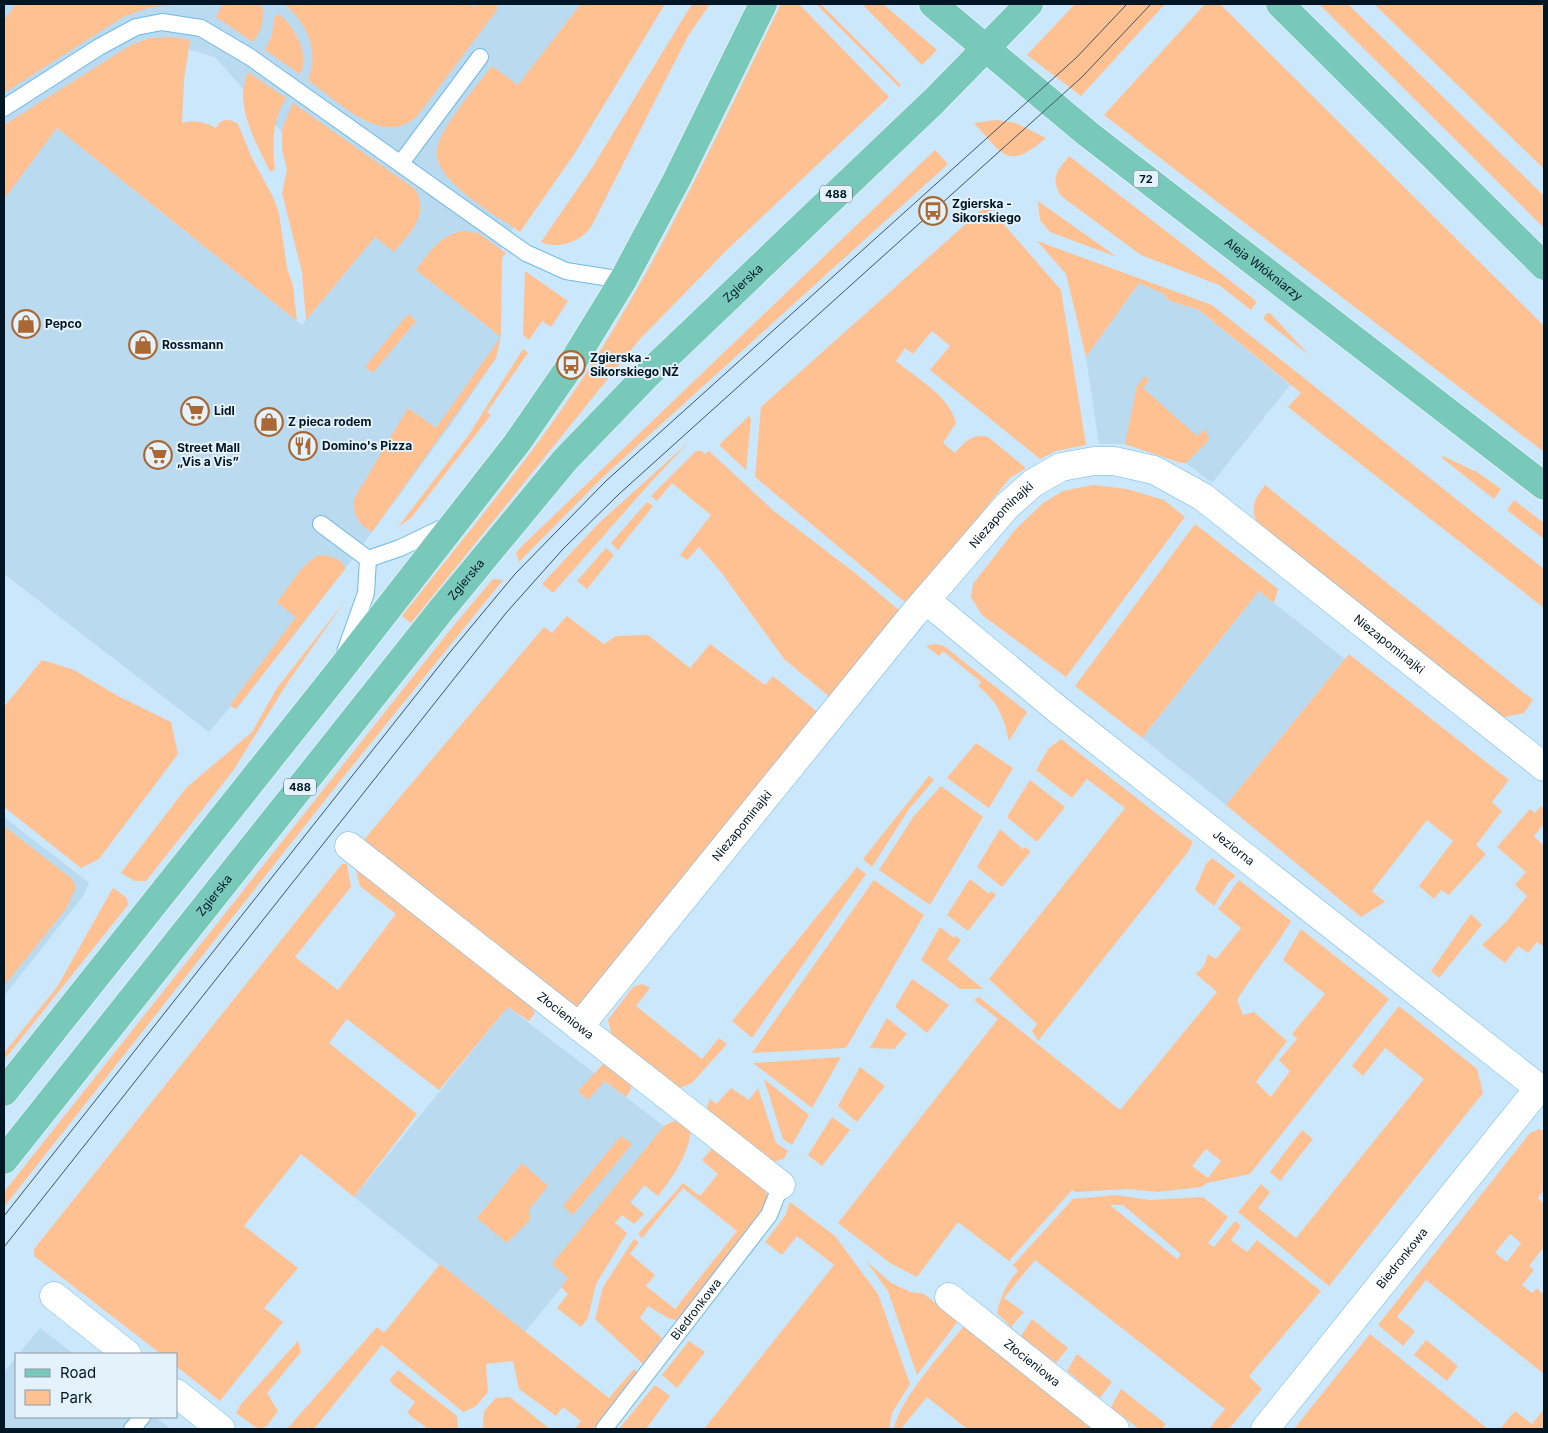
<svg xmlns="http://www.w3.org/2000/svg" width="1548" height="1433" font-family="Inter,sans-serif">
<rect width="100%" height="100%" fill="#cbe7fb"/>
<g fill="#badaef" fill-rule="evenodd">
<path d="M 4,4 L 653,4 L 519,218 L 467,311 L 501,336 L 496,358 L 452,423 L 345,569 L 236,709 L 231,706 L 209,732 L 4,574 ZM 171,44 L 215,57 L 375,237 L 302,325 L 57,128 Z"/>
<path d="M 1139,283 L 1162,293 L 1170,301 L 1199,310 L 1290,385 L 1212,483 L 1186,463 L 1181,463 L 1125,444 L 1099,444 L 1086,357 Z"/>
<path d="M 1259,591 L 1345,659 L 1226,805 L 1142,738 Z"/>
<path d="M 4,817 L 89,883 L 83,896 L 4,996 Z"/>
<path d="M 508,1007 L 682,1140 L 524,1333 L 354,1197 Z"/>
<path d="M 40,1328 L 74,1354 L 19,1354 Z"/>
<path d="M 16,1357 L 16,1417 L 155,1417 L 171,1429 L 4,1429 L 4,1373 Z"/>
</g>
<g fill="#ffc092" fill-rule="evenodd">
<path d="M 16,4 L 174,4 L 148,8 L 123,17 L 4,93 L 4,20 Z"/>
<path d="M 223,4 L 262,4 C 265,20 262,28 253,42 L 216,17 Z"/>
<path d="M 284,4 L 469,4 L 474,7 L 477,4 L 497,4 L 497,10 L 418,115 C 384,150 338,101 308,80 C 320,51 307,23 284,4 Z"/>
<path d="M 581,4 L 665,4 L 575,153 L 520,232 C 498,216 431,180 437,149 C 442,125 476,87 492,66 L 518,85 Z"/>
<path d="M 692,4 L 710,4 L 688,36 L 591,227 C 580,242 559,250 541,242 L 592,168 Z"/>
<path d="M 781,4 L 799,4 L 889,97 L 727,250 L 640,339 L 411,623 L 402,616 C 468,532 538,450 595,359 C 667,246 722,124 781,4 Z"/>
<path d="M 816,4 L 821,4 L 901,85 L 899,87 Z"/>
<path d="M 862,4 L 883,4 L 937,50 L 922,65 Z"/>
<path d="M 1075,4 L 1165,4 L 1081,96 L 1027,55 Z"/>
<path d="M 1205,4 L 1220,4 L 1544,326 L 1544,452 L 1104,115 Z"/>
<path d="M 1319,4 L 1348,4 L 1544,196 L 1544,228 Z"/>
<path d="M 1374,4 L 1544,4 L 1544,169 Z"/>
<path d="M 279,14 C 294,26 311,55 300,74 L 265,50 L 272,35 L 275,16 Z"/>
<path d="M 173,37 L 190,40 L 184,80 L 182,123 C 196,120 203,122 216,128 C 221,118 229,118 238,124 L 251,156 L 273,197 L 279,213 L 287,268 L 293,286 L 297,321 L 57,128 L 4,199 L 4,125 L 131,45 L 150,38 Z"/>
<path d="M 248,72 L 286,98 C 272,121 272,142 275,169 L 270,172 C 256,141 233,106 248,72 Z"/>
<path d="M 293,103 L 415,189 C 430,215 410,233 394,252 L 375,237 L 306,320 L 302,272 L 282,193 L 287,169 L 282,150 L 282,129 Z"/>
<path d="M 996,120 L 1016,123 L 1046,138 C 1007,172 1003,154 974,123 Z"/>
<path d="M 935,150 L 948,164 L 603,477 L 519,562 L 516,553 L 522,546 Z"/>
<path d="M 1069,156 L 1255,300 L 1256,303 L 1251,310 L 1219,285 L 1141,255 L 1061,196 C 1050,177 1057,172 1069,156 Z"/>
<path d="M 1038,201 L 1117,257 L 1050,232 L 1040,220 Z"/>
<path d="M 987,205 L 1061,290 L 1086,445 L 1056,451 L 1040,459 L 930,370 L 950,346 L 932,331 L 913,354 L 905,348 L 896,361 C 916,378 950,396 956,423 L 943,443 L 955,453 C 965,442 972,433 988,437 L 1026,468 L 1010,478 L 907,604 L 755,477 L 761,407 Z"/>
<path d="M 462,231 L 478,233 L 506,253 L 502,258 L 501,336 L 496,358 L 372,532 C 358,524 353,515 354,499 L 408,408 L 436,428 L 501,337 L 416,270 C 430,252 439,236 462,231 Z"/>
<path d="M 1037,241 L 1212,305 L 1544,569 L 1544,608 L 1288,407 L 1301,393 L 1199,310 L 1170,301 L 1162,293 L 1139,283 L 1086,357 L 1066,274 Z"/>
<path d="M 525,271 L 568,301 L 551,327 L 542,321 L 529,340 L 523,335 Z"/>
<path d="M 1267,313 L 1270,313 L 1309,355 L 1263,319 Z"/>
<path d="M 408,314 L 416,321 L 373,373 L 365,367 Z"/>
<path d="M 523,349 L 528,353 L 487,412 L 491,415 L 411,518 L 398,527 L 468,436 Z"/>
<path d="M 1145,376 L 1149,380 L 1143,388 L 1197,436 L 1206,429 L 1209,440 L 1186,463 L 1181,463 L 1125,444 L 1137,386 Z"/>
<path d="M 749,416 L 751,419 L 746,470 L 719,445 Z"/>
<path d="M 689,442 L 651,482 L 553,593 L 542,584 L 599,523 Z"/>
<path d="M 696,451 L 702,451 L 705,454 L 709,451 L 774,511 L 855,573 L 900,611 L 831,698 L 784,659 L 721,572 L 699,547 L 687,560 L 680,555 L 711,515 L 672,483 L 657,501 L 651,496 Z"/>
<path d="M 1443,456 L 1477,472 L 1501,489 L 1494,499 L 1442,458 Z"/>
<path d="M 1093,485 L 1127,489 L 1164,500 L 1185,517 L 1066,677 L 982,615 L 971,597 L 973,584 L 1015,530 L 1043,503 L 1063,491 Z"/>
<path d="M 1265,485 L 1533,700 L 1524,713 L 1505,717 L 1494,712 L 1258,524 C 1249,508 1255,499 1265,485 Z"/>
<path d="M 1514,500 L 1544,523 L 1544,539 L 1507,510 Z"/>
<path d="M 647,502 L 653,506 L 618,550 L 611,543 Z"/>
<path d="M 1195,524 L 1278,589 L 1274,603 L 1259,591 L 1142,738 L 1075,686 Z"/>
<path d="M 606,548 L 614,555 L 587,589 L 577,581 Z"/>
<path d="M 320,555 C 330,556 342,558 345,569 L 236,709 L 230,705 L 296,617 L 277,602 C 289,588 303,561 320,555 Z"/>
<path d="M 493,579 L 503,580 L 341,780 L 4,1207 L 4,1192 L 450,630 Z"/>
<path d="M 345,601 L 288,682 L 233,771 L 146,881 L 135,881 L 121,873 L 186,788 L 252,732 L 277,688 Z"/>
<path d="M 567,616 L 604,644 L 616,636 L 648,635 L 690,668 L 710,644 L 765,685 L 773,676 L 819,713 L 579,1008 L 571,1008 L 362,842 L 544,627 L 552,633 Z"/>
<path d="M 935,644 L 944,646 L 1027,712 L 1009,741 C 1004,717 998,702 978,686 L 981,682 L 943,651 L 939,656 L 926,646 Z"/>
<path d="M 1349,654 L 1509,780 L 1492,802 L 1502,811 L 1476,845 L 1486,854 L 1449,895 L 1441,890 L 1434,899 L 1419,886 L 1453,841 L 1427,820 L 1372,891 L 1385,902 L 1361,917 L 1226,805 Z"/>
<path d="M 42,660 L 74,670 L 118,696 L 171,722 L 178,754 L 99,859 L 81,868 L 4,807 L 4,707 Z"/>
<path d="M 1061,739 L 1193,842 L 1188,852 L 1038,1041 L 1032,1031 L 1037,1024 L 989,979 L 1125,808 L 1087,779 L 1072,798 L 1036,770 L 1049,748 Z"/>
<path d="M 976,743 L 1013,768 L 989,808 L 947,778 Z"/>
<path d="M 929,776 L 934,780 L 909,809 L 872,867 L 863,859 Z"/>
<path d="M 1030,780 L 1065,807 L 1037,842 L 1007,817 Z"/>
<path d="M 941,786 L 983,817 L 930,905 L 879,870 L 914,816 Z"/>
<path d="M 1541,806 L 1544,809 L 1544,824 L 1534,836 L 1544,846 L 1544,947 L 1537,942 L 1528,953 L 1518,946 L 1505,963 L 1482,945 L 1507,921 L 1527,896 L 1515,885 L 1526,872 L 1497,847 L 1530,809 L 1535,813 Z"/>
<path d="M 4,826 L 72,879 L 76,887 L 66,909 L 4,986 Z"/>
<path d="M 1000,829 L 1023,849 L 1025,847 L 1031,851 L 1002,887 L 977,867 Z"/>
<path d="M 1212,858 L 1236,876 L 1228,883 L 1214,906 L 1195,890 L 1206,864 Z"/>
<path d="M 354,862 L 522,991 L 535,1013 L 529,1021 L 508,1007 L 439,1090 L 347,1019 L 329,1043 L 417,1114 L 354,1197 L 301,1154 L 244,1226 L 298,1268 L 264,1308 L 283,1322 L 220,1401 L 176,1366 L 176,1354 L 161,1354 L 34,1256 L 34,1249 L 342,864 L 347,864 L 351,887 L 295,957 L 338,990 L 396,914 L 360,886 Z"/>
<path d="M 857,867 L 866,874 L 752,1038 L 732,1021 Z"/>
<path d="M 970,879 L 989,894 L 991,891 L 996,895 L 968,931 L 947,915 Z"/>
<path d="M 874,880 L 924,915 L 846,1048 L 752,1053 Z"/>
<path d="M 1239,880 L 1291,921 C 1275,949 1254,972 1237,1000 L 1243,1015 L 1254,1012 L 1287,1041 L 1256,1082 L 1271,1097 L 1290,1071 L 1279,1060 L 1297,1039 L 1292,1034 L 1325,994 L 1283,960 L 1301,929 L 1389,999 L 1250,1174 L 1207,1183 L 1202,1187 L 1158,1192 L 1127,1189 L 1076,1192 L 1072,1190 L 1009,1261 L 958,1222 L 917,1277 L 890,1263 L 838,1223 L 998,1019 L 974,1000 L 979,997 L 1120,1110 L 1217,992 L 1196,974 L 1204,966 L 1208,954 L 1216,959 L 1241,928 L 1218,909 ZM 1206,1149 L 1221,1161 L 1208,1178 L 1192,1166 Z"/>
<path d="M 113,888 L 127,898 L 128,905 L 4,1060 L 4,1053 L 57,987 Z"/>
<path d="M 1471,914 L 1482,925 L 1439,978 L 1431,971 Z"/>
<path d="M 940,927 L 954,938 L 956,936 L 961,940 L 947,959 L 983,989 L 960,989 L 921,960 Z"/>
<path d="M 912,979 L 949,1005 L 927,1033 L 895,1007 Z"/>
<path d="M 642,984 L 650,988 L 636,1006 L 702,1059 L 719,1038 L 727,1044 L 692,1083 L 680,1088 L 667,1085 L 613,1041 L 608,1020 L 633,987 Z"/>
<path d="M 1399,1006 L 1477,1069 L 1483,1093 L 1329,1286 L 1238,1212 L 1261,1184 L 1270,1192 L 1258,1208 L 1296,1238 L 1424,1079 L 1385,1048 L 1363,1076 L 1352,1066 Z"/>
<path d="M 887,1018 L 907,1034 L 894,1049 L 870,1048 Z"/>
<path d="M 841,1057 L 812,1108 L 753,1063 Z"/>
<path d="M 606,1061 L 632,1081 L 631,1089 L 626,1097 L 605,1081 L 588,1100 L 578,1091 Z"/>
<path d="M 860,1067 L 885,1086 L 857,1122 L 838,1106 Z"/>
<path d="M 764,1079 L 809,1115 L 792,1145 L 783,1139 Z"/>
<path d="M 731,1088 L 749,1100 L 758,1088 L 776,1143 L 788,1151 L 784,1159 L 772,1162 L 711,1119 L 707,1106 L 710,1099 L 716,1104 Z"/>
<path d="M 832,1117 L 850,1130 L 822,1166 L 808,1155 Z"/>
<path d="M 681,1118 L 691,1128 C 689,1155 674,1175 658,1196 L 644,1185 L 630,1202 L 644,1214 L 634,1224 L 622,1215 L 615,1223 L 627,1233 L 596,1284 L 588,1318 L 581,1327 L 557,1308 L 568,1294 L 561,1287 L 568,1278 L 552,1264 L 665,1125 Z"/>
<path d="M 1539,1129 L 1544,1131 L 1544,1190 L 1538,1198 L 1544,1204 L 1544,1247 L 1529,1266 L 1534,1270 L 1522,1285 L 1532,1293 L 1537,1288 L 1544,1295 L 1544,1374 L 1426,1280 L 1397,1317 L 1415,1331 L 1403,1346 L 1378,1325 L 1530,1133 ZM 1510,1234 L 1521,1243 L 1507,1262 L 1495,1253 Z"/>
<path d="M 1302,1130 L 1313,1139 L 1280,1181 L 1270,1172 Z"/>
<path d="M 621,1136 L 632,1144 L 573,1215 L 563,1206 Z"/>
<path d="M 715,1145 L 764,1188 L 768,1198 L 767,1206 L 679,1321 L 668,1318 L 648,1306 L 640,1318 L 662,1338 L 644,1365 L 595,1319 L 603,1287 L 634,1239 L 639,1242 L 630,1254 L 655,1275 L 646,1286 L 675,1309 L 737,1231 L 683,1188 L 642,1238 L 638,1234 L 683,1183 L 700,1196 L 718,1174 L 702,1160 Z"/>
<path d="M 522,1163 L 548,1186 L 529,1210 L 530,1220 L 507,1243 L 477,1218 Z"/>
<path d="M 1116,1195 L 1150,1200 L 1203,1197 L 1228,1217 L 1208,1243 L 1214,1247 L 1235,1221 L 1241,1226 L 1231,1240 L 1247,1252 L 1257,1240 L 1321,1291 L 1249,1376 L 1262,1389 L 1229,1429 L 1209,1429 L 1225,1409 L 1035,1260 L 1004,1298 L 1024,1312 L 1011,1327 L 997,1313 C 1001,1296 1006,1284 1018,1271 L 1013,1265 L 1073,1199 ZM 1110,1205 L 1123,1205 L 1181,1254 L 1177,1259 Z"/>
<path d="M 790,1202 L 835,1236 L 878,1294 L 910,1384 L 892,1413 L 889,1429 L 704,1429 L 834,1265 L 797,1236 L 782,1255 L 765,1242 L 785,1216 Z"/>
<path d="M 866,1261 L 891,1283 L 911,1292 L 924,1294 L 958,1321 L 917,1375 L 888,1291 Z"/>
<path d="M 440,1264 L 609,1398 L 634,1369 L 639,1373 L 593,1429 L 575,1429 L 581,1421 L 563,1407 L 556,1416 L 519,1389 L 513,1361 L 486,1364 L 488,1392 L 475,1407 L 463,1412 L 382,1345 L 314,1429 L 287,1429 L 377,1327 L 384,1333 Z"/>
<path d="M 1032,1319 L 1068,1348 L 1056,1363 L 1021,1336 Z"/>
<path d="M 964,1326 L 1092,1429 L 967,1429 L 927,1397 L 901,1429 L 894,1429 C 900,1398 943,1352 964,1326 Z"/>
<path d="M 1370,1334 L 1488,1429 L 1294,1429 Z"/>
<path d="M 1426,1340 L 1458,1366 L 1447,1381 L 1414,1355 Z"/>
<path d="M 298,1341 L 301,1352 L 267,1393 L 278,1411 L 267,1426 L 258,1429 L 236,1413 L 241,1404 Z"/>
<path d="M 689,1341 L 705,1352 L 677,1388 L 662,1375 Z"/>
<path d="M 1077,1354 L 1112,1382 L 1100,1398 L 1067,1371 Z"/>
<path d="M 398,1370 L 457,1416 L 458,1429 L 428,1429 L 407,1413 L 415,1402 L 392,1384 L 390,1379 Z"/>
<path d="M 655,1385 L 670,1396 L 646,1429 L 619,1429 Z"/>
<path d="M 1121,1389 L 1166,1424 L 1162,1429 L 1139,1429 L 1111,1407 Z"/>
<path d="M 510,1397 L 550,1429 L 483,1428 L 484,1411 L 496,1398 Z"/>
<path d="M 1544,1409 L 1544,1429 L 1500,1429 L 1515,1411 L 1532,1424 Z"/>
</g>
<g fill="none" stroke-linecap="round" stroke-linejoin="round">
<defs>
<g id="lane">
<path d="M 4,108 L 99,47 L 136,27 L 162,22 L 201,28 L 250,57 L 526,253 L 566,271 L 623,280"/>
<path d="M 401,163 L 480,57"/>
<path d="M 321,524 L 368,559 L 366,593 L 345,652"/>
<path d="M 368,559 L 400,548 L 446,526"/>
<path d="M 132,1429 L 142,1417"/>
<path id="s1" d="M 604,1429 L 769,1215 L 781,1185"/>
</g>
<g id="street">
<path id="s2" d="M 926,600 L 1057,709 L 1544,1092"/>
<path id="s3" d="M 349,846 L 781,1185"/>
<path id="s4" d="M 579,1027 L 913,615 L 1006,507 L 1033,483 L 1061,467 L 1094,461 L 1114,461 L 1154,470 L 1203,497 L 1544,767"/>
<path d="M 54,1296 L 127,1354"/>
<path id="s5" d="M 949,1297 L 1115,1429"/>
<path d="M 176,1393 L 221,1429"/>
<path id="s6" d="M 1265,1429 L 1539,1088"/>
</g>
<g id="primary">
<path id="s7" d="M 933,4 L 1088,134 L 1544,486"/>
<path d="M 1280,4 L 1544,266"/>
<path d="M 4,1092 L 337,674 L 517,443 L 571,365 L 623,280 L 677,179 L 763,4"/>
<path id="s8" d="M 4,1160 L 442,609 L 565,460 L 648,374 L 934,101 L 1029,4"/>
</g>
</defs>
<use href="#lane" stroke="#6eb9e8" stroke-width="18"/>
<use href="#street" stroke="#6eb9e8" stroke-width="29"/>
<use href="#primary" stroke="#fff" stroke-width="29"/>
<use href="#lane" stroke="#fff" stroke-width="16"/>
<use href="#street" stroke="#fff" stroke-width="28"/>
<use href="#primary" stroke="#79c9bb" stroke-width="28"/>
<g stroke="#3c5363" stroke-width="1">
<path d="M 4,1216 L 451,651 L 515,574 L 606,481 L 1077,57 L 1127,4"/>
<path d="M 4,1247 L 506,613 L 563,549 L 619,494 L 1082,77 L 1151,4"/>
</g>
</g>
<defs>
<symbol id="bus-ring" viewBox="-11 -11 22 22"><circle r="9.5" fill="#e4f2fc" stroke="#aa6934" stroke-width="1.5"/><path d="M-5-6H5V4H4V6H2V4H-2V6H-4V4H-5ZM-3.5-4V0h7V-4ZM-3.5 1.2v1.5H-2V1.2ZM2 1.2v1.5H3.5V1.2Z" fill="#aa6934"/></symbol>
<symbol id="shop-ring" viewBox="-11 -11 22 22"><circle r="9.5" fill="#e4f2fc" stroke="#aa6934" stroke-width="1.5"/><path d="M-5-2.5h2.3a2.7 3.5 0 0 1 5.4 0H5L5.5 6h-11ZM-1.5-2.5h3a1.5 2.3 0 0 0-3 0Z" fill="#aa6934"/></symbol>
<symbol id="supermarket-ring" viewBox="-11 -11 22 22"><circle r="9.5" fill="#e4f2fc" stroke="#aa6934" stroke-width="1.5"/><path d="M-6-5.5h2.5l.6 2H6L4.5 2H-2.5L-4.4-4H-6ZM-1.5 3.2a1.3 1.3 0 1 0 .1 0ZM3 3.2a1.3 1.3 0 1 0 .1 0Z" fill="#aa6934"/></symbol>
<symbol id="restaurant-ring" viewBox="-11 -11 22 22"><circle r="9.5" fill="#e4f2fc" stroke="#aa6934" stroke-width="1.5"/><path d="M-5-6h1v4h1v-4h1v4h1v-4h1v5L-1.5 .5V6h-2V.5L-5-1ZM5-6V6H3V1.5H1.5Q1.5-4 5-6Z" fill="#aa6934"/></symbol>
</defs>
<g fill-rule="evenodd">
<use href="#bus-ring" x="917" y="195" width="32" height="32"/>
<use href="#shop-ring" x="10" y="308" width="32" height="32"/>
<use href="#shop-ring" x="127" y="329" width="32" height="32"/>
<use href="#bus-ring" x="555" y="349" width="32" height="32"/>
<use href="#supermarket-ring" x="179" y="395" width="32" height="32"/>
<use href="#shop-ring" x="253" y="406" width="32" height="32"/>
<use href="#restaurant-ring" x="287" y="430" width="32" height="32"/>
<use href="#supermarket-ring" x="142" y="439" width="32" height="32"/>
</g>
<g text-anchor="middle" stroke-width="4" stroke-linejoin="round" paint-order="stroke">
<g fill="#e4f2fc" stroke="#455865" stroke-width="1">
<rect x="1133.5" y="170.5" width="25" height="17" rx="4"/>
<rect x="820" y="185.5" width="32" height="17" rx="4"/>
<rect x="284" y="778.5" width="32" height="17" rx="4"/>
</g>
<g font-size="11" font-weight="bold" fill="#011624">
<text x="1146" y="183">72</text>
<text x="836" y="198">488</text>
<text x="300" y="791">488</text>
</g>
<g font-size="12" font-weight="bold" fill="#011624" stroke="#e4f2fc" text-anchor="start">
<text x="952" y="208">Zgierska -<tspan x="952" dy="14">Sikorskiego</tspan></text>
<text x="45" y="328">Pepco</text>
<text x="162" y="349">Rossmann</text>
<text x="590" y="362">Zgierska -<tspan x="590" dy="14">Sikorskiego NŻ</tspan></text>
<text x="214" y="415">Lidl</text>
<text x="288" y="426">Z pieca rodem</text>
<text x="322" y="450">Domino's Pizza</text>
<text x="177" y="452">Street Mall<tspan x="177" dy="14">„Vis a Vis”</tspan></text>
</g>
<g font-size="12" fill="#011624" stroke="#e4f2fc">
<text dy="4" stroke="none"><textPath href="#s7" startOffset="424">Aleja Włókniarzy</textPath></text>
<text dy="4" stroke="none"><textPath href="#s8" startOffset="1148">Zgierska</textPath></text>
<text dy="4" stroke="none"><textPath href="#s4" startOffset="664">Niezapominajki</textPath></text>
<text dy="4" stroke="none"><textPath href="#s8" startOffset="742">Zgierska</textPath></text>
<text dy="4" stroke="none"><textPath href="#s4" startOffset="1129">Niezapominajki</textPath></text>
<text dy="4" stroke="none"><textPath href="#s4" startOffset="259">Niezapominajki</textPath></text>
<text dy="4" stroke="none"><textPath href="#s2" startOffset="395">Jeziorna</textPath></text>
<text dy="4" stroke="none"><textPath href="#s8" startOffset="338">Zgierska</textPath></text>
<text dy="4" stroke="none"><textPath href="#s3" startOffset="275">Złocieniowa</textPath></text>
<text dy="4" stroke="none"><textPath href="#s6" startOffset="219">Biedronkowa</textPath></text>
<text dy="4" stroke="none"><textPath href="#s1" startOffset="151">Biedronkowa</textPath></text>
<text dy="4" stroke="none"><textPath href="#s5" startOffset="106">Złocieniowa</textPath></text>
</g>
</g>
<rect width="1548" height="1433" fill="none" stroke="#011624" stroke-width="10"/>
<rect x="15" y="1353" width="162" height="65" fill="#e4f2fc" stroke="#899aa6"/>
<rect x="25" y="1369" width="25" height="8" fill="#79c9bb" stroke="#899aa6"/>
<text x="60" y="1378" font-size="15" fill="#011624">Road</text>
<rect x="25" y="1390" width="25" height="15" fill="#ffc092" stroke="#899aa6"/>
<text x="60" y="1403" font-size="15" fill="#011624">Park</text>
</svg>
